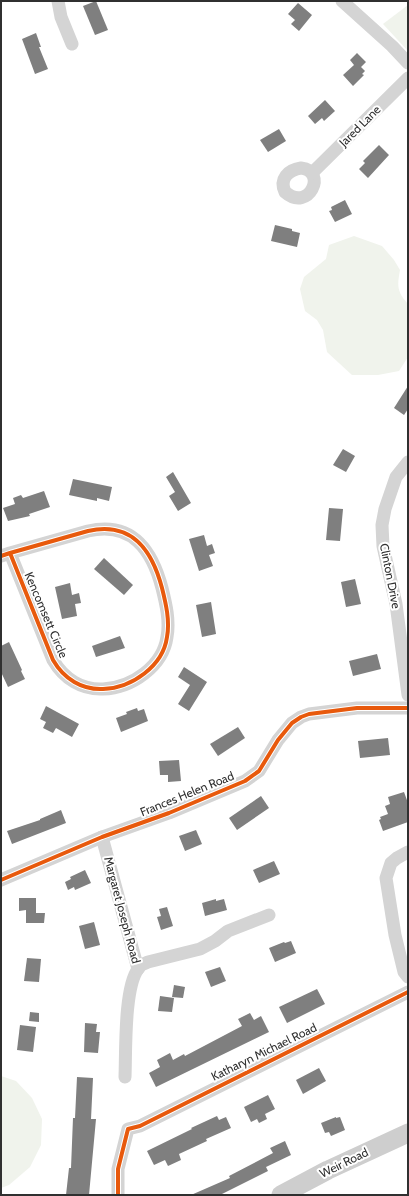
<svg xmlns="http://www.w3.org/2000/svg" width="409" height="1196" font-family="Cabin,sans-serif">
<rect width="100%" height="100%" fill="#fff"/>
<g fill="#f0f3ec">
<path d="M 408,5 L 408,51 L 383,24 Z"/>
<path d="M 354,236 L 382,246 L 394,260 L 400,270 C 397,286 397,292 408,304 L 408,357 L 399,371 L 378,375 L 352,375 L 327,352 L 323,330 L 317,320 L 305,311 L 300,289 L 304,277 L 326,259 L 329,245 Z"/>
<path d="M 1,1076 L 16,1081 L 32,1098 L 42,1119 L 41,1145 L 30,1167 L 9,1185 L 1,1188 Z"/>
</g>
<g fill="#7f7f7f">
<path d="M 96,1 L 108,30 L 95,35 L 83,6 Z"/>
<path d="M 298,3 L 312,15 L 299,31 L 291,24 L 295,20 L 288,14 Z"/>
<path d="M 36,33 L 41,47 L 39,47 L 48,69 L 35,74 L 22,39 Z"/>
<path d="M 357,53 L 366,62 L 361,67 L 365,71 L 362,74 L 364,75 L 353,86 L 343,75 L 354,65 L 350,60 Z"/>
<path d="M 325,100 L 335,111 L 324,121 L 322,118 L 315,124 L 308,116 Z"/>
<path d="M 279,129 L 286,141 L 268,152 L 260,140 Z"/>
<path d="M 379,145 L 389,155 L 368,178 L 359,169 L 365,163 L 363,161 Z"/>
<path d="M 345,200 L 352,214 L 335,222 L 329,211 L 332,210 L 331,207 Z"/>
<path d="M 275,225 L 292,229 L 292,231 L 300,233 L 297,247 L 271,241 Z"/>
<path d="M 408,386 L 408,409 L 404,415 L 394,408 Z"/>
<path d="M 343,449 L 355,456 L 346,472 L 333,465 Z"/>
<path d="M 173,472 L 191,503 L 178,511 L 169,496 L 175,492 L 166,477 Z"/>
<path d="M 73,479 L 112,487 L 109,501 L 97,498 L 97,501 L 69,495 Z"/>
<path d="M 44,491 L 50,507 L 29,514 L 30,516 L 8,521 L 3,508 L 15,504 L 13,498 L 21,495 L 23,498 Z"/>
<path d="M 329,508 L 343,509 L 340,541 L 326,540 Z"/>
<path d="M 204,535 L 207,546 L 212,544 L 215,553 L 209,555 L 213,566 L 199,571 L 189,539 Z"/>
<path d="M 104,558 L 133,585 L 124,595 L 94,569 Z"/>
<path d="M 355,579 L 361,604 L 346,607 L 341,582 Z"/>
<path d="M 70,583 L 72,595 L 79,593 L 81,603 L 75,604 L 77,616 L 62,619 L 55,587 Z"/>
<path d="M 211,602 L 216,634 L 202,637 L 196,605 Z"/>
<path d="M 120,636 L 125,648 L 96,657 L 92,646 Z"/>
<path d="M 9,642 L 22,670 L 21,671 L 25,679 L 8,687 L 1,672 L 1,646 Z"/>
<path d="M 377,654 L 381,669 L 353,676 L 349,661 Z"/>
<path d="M 184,667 L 207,682 L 189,711 L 178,704 L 190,685 L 178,677 Z"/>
<path d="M 46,706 L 79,724 L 72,737 L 56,728 L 53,733 L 43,728 L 46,722 L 40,719 Z"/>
<path d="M 137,708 L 138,711 L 144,709 L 148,721 L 121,732 L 116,718 L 127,714 L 126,712 Z"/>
<path d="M 238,727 L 245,738 L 218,756 L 210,744 Z"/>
<path d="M 388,738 L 390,755 L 360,758 L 358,741 Z"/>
<path d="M 179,760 L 181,781 L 168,782 L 168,775 L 160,775 L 159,761 Z"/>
<path d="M 404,792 L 408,803 L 408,822 L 383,831 L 379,820 L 381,819 L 380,817 L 388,814 L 385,806 L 390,804 L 388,797 Z"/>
<path d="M 261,796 L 269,808 L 237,830 L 229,818 Z"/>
<path d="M 61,810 L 66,823 L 12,844 L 7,831 L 40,820 L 40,819 Z"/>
<path d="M 196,830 L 202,844 L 185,851 L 179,836 Z"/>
<path d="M 274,861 L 280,874 L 259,883 L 253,870 Z"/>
<path d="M 85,870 L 91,883 L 75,890 L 74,887 L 68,890 L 65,882 L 71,879 L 70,877 Z"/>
<path d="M 19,898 L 36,898 L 36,913 L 45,913 L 44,923 L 26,923 L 26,910 L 19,911 Z"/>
<path d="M 216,899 L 216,901 L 224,899 L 227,910 L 205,916 L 202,903 Z"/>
<path d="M 167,907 L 173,926 L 161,930 L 157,917 L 161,916 L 159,909 Z"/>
<path d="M 94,922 L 100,945 L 85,949 L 79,926 Z"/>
<path d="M 291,941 L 296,953 L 275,962 L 269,948 L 284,942 L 285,943 Z"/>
<path d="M 27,958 L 41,959 L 39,982 L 24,981 Z"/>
<path d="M 220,967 L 226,981 L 211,987 L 205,972 Z"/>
<path d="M 174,985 L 185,987 L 183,998 L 172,997 Z"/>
<path d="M 317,989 L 325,1004 L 287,1023 L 279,1007 Z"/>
<path d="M 160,996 L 174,998 L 172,1012 L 158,1011 Z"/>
<path d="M 30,1012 L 39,1013 L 39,1022 L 29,1021 Z"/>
<path d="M 250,1013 L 254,1020 L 261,1016 L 269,1032 L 156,1087 L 149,1073 L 160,1067 L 157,1060 L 170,1053 L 173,1060 L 184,1054 L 185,1056 L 242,1026 L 238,1019 Z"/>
<path d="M 85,1023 L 97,1024 L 96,1032 L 100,1032 L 98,1053 L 84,1052 Z"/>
<path d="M 20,1025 L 36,1027 L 33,1052 L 17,1050 Z"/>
<path d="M 319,1068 L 326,1081 L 303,1094 L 296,1080 Z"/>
<path d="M 77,1077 L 93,1078 L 91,1119 L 96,1119 L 89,1195 L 66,1195 L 69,1168 L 71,1168 L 73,1118 L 75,1118 Z"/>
<path d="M 268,1095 L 275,1109 L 265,1114 L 267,1119 L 259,1123 L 257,1119 L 251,1122 L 244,1107 Z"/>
<path d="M 217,1116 L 219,1120 L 226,1117 L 231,1128 L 206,1139 L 207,1141 L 179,1154 L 181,1160 L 168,1166 L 165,1160 L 154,1165 L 147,1151 L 192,1129 L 191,1128 Z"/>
<path d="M 336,1117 L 336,1118 L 340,1117 L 345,1130 L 331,1136 L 329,1132 L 325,1133 L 321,1123 Z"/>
<path d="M 285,1141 L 291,1155 L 266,1167 L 268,1171 L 220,1195 L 191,1195 L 230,1178 L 229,1176 L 273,1153 L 270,1148 Z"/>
</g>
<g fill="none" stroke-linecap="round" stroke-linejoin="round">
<g stroke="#d4d4d4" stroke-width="13">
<path d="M 58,1 L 61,17 L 72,44"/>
<path d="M 342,1 L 392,46 L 408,63"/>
<path d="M 301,168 C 328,171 309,213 285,192 C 279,179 288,170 301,168 Z"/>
<path d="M 312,173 L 408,78"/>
<path d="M 408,462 L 396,477 L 385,509 L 382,525 L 383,546 L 396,604 L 408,695"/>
<path d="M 1,556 L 10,553 L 88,531 C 132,521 152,550 162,588 C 166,604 170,621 167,637 C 163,666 132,688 103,689 C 82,690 64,679 53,660 L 10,553"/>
<path d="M 102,837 L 138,969 C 124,988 126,1052 125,1077"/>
<path d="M 408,852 L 397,858 L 391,863 L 386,878 L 395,935 L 404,972 L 408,977"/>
<path d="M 1,880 L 102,837 L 169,813 L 245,781 L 259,771 L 278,740 L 292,723 L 301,717 L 309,714 L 357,708 L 408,708"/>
<path d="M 138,969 L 141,965 L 148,962 L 200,949 L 215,941 L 228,931 L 269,915"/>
<path d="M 118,1195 L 118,1169 L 128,1129 L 140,1126 L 408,992"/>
</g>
<path stroke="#cecece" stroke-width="19" d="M 281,1195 L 328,1170 L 408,1133"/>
<defs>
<g id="cycleway">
<path d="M 1,556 L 10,553 L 88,531 C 132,521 152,550 162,588 C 166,604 170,621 167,637 C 163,666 132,688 103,689 C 82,690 64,679 53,660 L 10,553"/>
<path d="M 1,880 L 102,837 L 169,813 L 245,781 L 259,771 L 278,740 L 292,723 L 301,717 L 309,714 L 357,708 L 408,708"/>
<path d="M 118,1195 L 118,1169 L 128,1129 L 140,1126 L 408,992"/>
</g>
</defs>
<use href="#cycleway" stroke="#fff" stroke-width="6"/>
<use href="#cycleway" stroke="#e8590c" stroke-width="4"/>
</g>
<g text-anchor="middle" stroke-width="4" stroke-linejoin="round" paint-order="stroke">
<g font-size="12" fill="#303030" stroke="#fff">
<text transform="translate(360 126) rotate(-45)" y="4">Jared Lane</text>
<text transform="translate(390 576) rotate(79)" y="4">Clinton Drive</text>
<text transform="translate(46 615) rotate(67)" y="4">Kencomsett Circle</text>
<text transform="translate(187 794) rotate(-22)" y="4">Frances Helen Road</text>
<text transform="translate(122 910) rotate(75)" y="4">Margaret Joseph Road</text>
<text transform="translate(264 1052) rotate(-26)" y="4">Katharyn Michael Road</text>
<text transform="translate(344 1163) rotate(-26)" y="4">Weir Road</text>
</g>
</g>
<rect width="409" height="1196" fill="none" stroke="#303030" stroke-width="4"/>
</svg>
